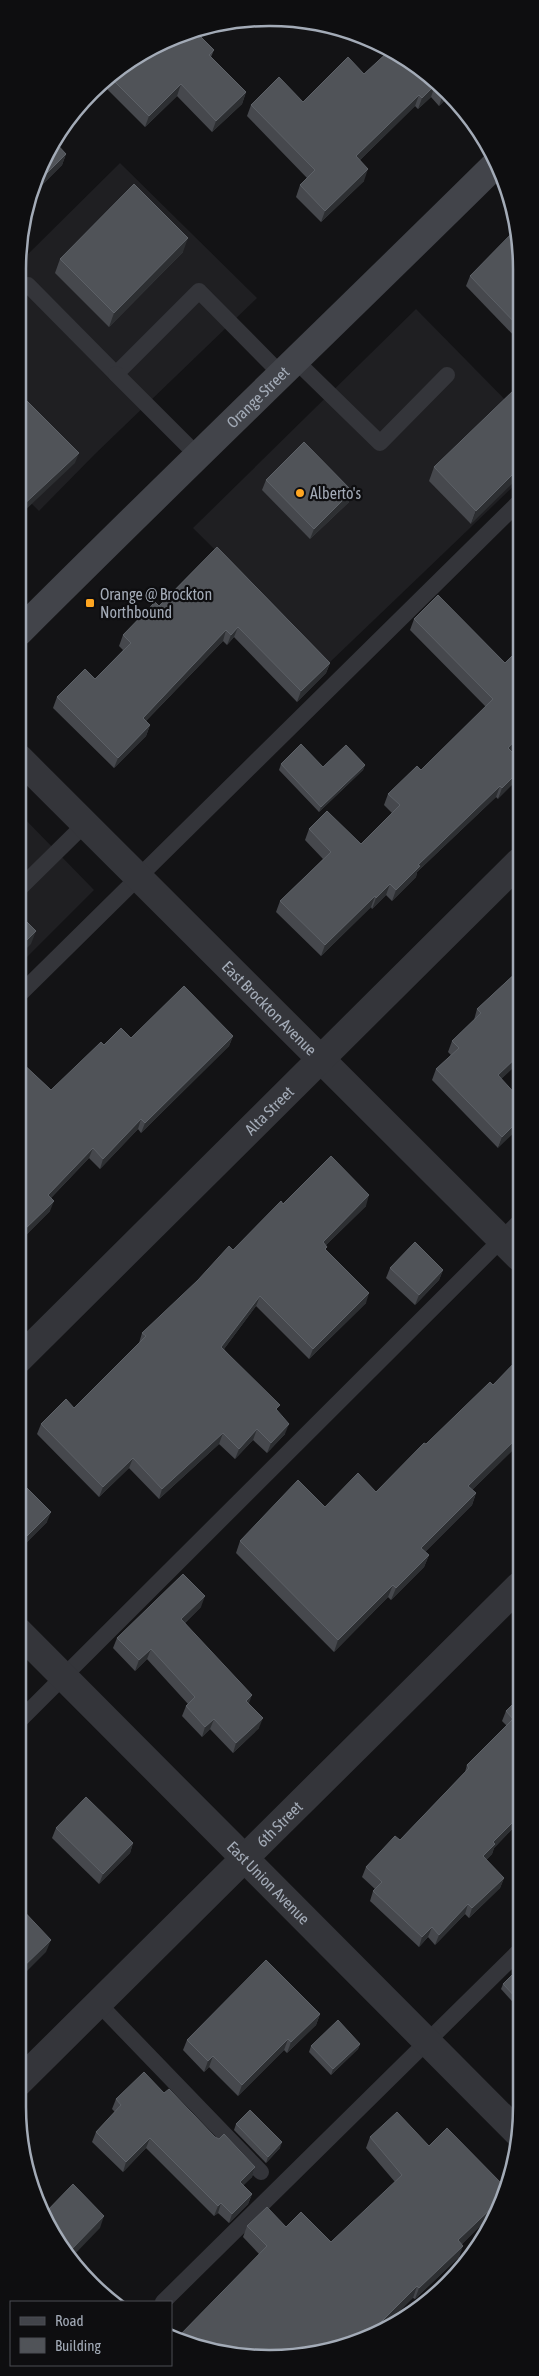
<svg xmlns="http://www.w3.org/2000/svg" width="539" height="2376" font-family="'Asap Condensed',sans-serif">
<rect width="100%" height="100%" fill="#131315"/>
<g fill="#1f1f22">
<path d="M 120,163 L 257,298 L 95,454 L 39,511 L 19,491 L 20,262 Z"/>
<path d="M 416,309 L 519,414 L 519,481 L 329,663 L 193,528 Z"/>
<path d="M 19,813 L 94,890 L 19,965 Z"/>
</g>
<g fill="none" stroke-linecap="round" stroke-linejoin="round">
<g stroke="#34353a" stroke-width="16">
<path d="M 28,285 L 116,374 L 199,291 L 282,375"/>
<path d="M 296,361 L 380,443 L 447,375"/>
<path d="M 116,374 L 197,455"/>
<path d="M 19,889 L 85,824"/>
<path d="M 19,995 L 519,502"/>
<path d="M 18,1722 L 519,1222"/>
<path d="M 99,2004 L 261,2172"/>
<path d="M 163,2302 L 519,1951"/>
</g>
<g stroke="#34353a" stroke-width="28">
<path id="s1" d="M 19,758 L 519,1257"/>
<path id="s2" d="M 18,1360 L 519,862"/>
<path id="s3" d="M 18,1631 L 519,2134"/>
<path id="s4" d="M 18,2083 L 519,1586"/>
</g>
<path stroke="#42444a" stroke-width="28" id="s5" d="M 19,632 C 177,474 338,320 497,163"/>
</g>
<g fill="#46484d">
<path d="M 247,23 L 256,23 L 251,28 Z"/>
<path d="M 214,50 L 211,57 L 246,92 L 242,104 L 212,132 L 177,96 L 145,127 L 103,85 L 116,69 Z"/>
<path d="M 390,50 L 448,92 L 450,95 L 439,106 L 431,97 L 418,109 L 415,106 L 360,160 L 364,181 L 321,222 L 296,197 L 300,185 L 307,178 L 247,116 L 251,105 L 303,102 L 364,74 Z"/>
<path d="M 51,143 L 66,154 L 62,165 L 41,186 L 38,183 Z"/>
<path d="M 519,237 L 519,341 L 466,286 L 470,276 Z"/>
<path d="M 183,252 L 109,327 L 55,273 L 60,259 Z"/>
<path d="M 519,394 L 471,524 L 429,481 L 434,467 Z"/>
<path d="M 266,480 L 349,502 L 310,539 L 262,490 Z"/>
<path d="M 217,547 L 330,663 L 326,673 L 297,702 L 234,637 L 227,645 L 223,641 L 146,721 L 150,725 L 146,736 L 114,768 L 53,708 L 57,697 L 95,679 L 123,650 L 119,646 L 123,635 L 159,606 Z"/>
<path d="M 414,619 L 505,663 L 519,649 L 519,743 L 511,751 L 519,759 L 498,799 L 496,797 L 417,872 L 416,877 L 392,901 L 386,895 L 372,909 L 371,907 L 321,956 L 276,912 L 280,901 L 323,859 L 305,840 L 309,829 L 361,844 L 392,813 L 384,805 L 388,794 L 421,770 L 486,707 L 410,630 Z"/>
<path d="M 281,764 L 323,767 L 365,765 L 363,770 L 319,812 L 279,770 Z"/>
<path d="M 519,970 L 519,1062 L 501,1079 L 519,1098 L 498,1148 L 432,1080 L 436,1069 L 451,1055 L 448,1052 L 452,1041 L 474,1020 L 477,1009 Z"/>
<path d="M 233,1036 L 229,1046 L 141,1133 L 138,1129 L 100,1169 L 89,1158 L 51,1198 L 50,1211 L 19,1242 L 19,1060 L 51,1090 L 104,1045 L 131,1038 Z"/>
<path d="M 283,1204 L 366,1206 L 326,1245 L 326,1250 L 366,1303 L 309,1359 L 256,1306 L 224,1349 L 277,1411 L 285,1434 L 267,1453 L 253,1440 L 235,1459 L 219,1444 L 159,1499 L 129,1468 L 99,1497 L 37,1434 L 41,1424 L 74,1408 L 139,1343 L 142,1333 Z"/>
<path d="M 390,1268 L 443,1270 L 439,1280 L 415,1305 L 386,1278 Z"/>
<path d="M 426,1444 L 519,1444 L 472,1490 L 476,1493 L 472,1505 L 425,1552 L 429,1555 L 424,1567 L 391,1600 L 388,1597 L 334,1652 L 236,1553 L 240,1541 L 325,1507 L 376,1492 Z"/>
<path d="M 18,1479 L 47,1522 L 19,1550 L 18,1549 Z"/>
<path d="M 201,1607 L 185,1623 L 249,1703 L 259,1728 L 233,1753 L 210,1729 L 202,1737 L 182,1716 L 186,1706 L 188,1704 L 147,1659 L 135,1671 L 113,1648 L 117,1638 Z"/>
<path d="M 519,1698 L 519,1822 L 494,1848 L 492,1854 L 486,1860 L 504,1878 L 500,1888 L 469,1918 L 465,1914 L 435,1945 L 428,1937 L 419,1947 L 370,1901 L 373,1891 L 375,1889 L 362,1877 L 366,1867 L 400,1840 L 465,1772 L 467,1765 L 507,1726 L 502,1721 L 506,1711 Z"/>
<path d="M 56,1828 L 133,1843 L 130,1853 L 99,1884 L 52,1838 Z"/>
<path d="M 519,1968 L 519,2009 L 501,1989 L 503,1984 Z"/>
<path d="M 320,2014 L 316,2025 L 287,2053 L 284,2050 L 238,2096 L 209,2067 L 204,2072 L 183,2050 L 187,2040 Z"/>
<path d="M 360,2044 L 358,2049 L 331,2075 L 309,2052 L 311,2046 Z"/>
<path d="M 164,2093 L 215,2137 L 255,2167 L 252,2177 L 243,2185 L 252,2194 L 248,2204 L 229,2223 L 218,2213 L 214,2216 L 146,2148 L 123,2172 L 92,2142 L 96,2132 L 115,2112 L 112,2109 L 116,2099 Z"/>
<path d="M 236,2124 L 280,2148 L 266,2163 L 234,2130 Z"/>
<path d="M 370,2137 L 429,2146 L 495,2211 L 462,2244 L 459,2257 L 415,2299 L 413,2298 L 259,2254 L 243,2237 L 247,2226 L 286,2227 L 331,2242 L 395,2182 L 366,2148 Z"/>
</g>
<g fill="#2d2f32">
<path d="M 253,23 L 256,23 L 251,28 Z"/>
<path d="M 181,84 L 177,96 L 145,127 L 149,116 Z"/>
<path d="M 435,85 L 431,97 L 418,109 L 422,98 Z"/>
<path d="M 447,91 L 450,95 L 439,106 L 443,94 Z"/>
<path d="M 246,92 L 242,104 L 212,132 L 216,121 Z"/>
<path d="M 419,95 L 415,106 L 352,168 L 356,156 Z"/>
<path d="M 66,154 L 62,165 L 41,186 L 45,175 Z"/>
<path d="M 368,169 L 364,181 L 321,222 L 325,211 Z"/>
<path d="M 188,238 L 183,252 L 109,327 L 114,313 Z"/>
<path d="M 79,453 L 75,463 L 19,516 L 19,509 Z"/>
<path d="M 519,468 L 519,477 L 471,524 L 476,511 Z"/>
<path d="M 352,491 L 349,502 L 310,539 L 314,529 Z"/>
<path d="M 238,627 L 234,637 L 227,645 L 231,635 Z"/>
<path d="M 226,630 L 223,641 L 139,728 L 143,718 Z"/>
<path d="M 330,663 L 326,673 L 297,702 L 301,691 Z"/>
<path d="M 150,725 L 146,736 L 114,768 L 118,758 Z"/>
<path d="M 519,736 L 519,743 L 504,758 L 508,748 Z"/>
<path d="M 365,765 L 363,770 L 319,812 L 321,807 Z"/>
<path d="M 519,771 L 519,778 L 498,799 L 502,788 Z"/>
<path d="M 500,786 L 496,797 L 417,872 L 416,877 L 392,901 L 396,890 L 418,865 Z"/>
<path d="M 390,884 L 386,895 L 372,909 L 376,898 Z"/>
<path d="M 375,896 L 371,907 L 321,956 L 325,945 Z"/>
<path d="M 36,931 L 31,944 L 19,956 L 19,948 Z"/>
<path d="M 233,1036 L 229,1046 L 141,1133 L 145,1123 Z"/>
<path d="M 519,1055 L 519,1062 L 494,1086 L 498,1075 Z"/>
<path d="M 141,1119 L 138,1129 L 100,1169 L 103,1159 Z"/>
<path d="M 519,1120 L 519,1128 L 498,1148 L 502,1137 Z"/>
<path d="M 93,1148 L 89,1158 L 44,1205 L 48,1195 Z"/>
<path d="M 369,1195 L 366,1206 L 319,1252 L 323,1242 Z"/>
<path d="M 54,1201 L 50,1211 L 19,1242 L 22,1232 Z"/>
<path d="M 443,1270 L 439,1280 L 415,1305 L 419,1295 Z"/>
<path d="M 369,1293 L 366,1303 L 309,1359 L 313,1349 Z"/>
<path d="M 260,1296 L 256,1306 L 218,1357 L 221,1347 Z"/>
<path d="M 289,1424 L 285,1434 L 267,1453 L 271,1443 Z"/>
<path d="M 257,1429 L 253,1440 L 235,1459 L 239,1449 Z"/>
<path d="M 223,1433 L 219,1444 L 159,1499 L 162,1489 Z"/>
<path d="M 519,1436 L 519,1444 L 464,1498 L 468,1486 Z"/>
<path d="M 133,1458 L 129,1468 L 99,1497 L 103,1487 Z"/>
<path d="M 476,1493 L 472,1505 L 417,1560 L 421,1548 Z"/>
<path d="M 51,1512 L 47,1522 L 19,1550 L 23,1540 Z"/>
<path d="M 429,1555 L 424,1567 L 391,1600 L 396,1588 Z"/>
<path d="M 393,1585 L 388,1597 L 334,1652 L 338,1640 Z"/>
<path d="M 205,1596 L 201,1607 L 177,1630 L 181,1619 Z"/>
<path d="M 151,1649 L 147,1659 L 135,1671 L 139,1660 Z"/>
<path d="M 252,1695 L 248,1706 L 246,1701 Z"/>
<path d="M 263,1718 L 259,1728 L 233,1753 L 236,1743 Z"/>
<path d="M 214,1719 L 210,1729 L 202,1737 L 205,1727 Z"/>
<path d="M 519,1816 L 519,1822 L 494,1848 L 492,1854 L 479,1866 L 483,1856 L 493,1842 Z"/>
<path d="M 133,1843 L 130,1853 L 99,1884 L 103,1874 Z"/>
<path d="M 504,1878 L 500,1888 L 469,1918 L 472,1908 Z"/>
<path d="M 468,1904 L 465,1914 L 435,1945 L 439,1935 Z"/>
<path d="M 432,1927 L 428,1937 L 419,1947 L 422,1937 Z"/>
<path d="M 51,1940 L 46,1952 L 18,1980 L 18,1972 Z"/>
<path d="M 320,2014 L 316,2025 L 287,2053 L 291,2042 Z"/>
<path d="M 288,2039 L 284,2050 L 238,2096 L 242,2085 Z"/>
<path d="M 360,2044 L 358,2049 L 331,2075 L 333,2069 Z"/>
<path d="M 213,2056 L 209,2067 L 204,2072 L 208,2061 Z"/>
<path d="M 150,2138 L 146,2148 L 123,2172 L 126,2162 Z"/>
<path d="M 282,2142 L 280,2148 L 266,2163 L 268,2157 Z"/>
<path d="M 255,2167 L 252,2177 L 237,2192 L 240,2182 Z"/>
<path d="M 252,2194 L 248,2204 L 229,2223 L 232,2214 Z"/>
<path d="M 499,2201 L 495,2211 L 454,2252 L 458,2240 Z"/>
<path d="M 221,2203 L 218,2213 L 214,2216 L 218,2206 Z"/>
<path d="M 104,2216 L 100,2228 L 71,2258 L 68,2253 Z"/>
<path d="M 463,2246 L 459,2257 L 415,2299 L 419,2288 Z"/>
<path d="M 417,2286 L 413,2298 L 386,2325 L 371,2332 Z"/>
</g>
<g fill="#505358" stroke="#5d6167">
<path d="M 195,31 L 214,50 L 209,55 L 246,92 L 216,121 L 181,84 L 149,116 L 110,77 L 116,69 Z"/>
<path d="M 390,50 L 447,91 L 443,94 L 435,85 L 422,98 L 419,95 L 356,156 L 368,169 L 325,211 L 300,185 L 315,170 L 251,105 L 279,77 L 303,102 L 348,57 L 364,74 Z"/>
<path d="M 54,141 L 66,154 L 45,175 L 42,171 L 51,143 Z"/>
<path d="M 134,184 L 188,238 L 114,313 L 60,259 Z"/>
<path d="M 517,228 L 519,237 L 519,327 L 470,276 Z"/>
<path d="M 515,389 L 519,394 L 519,468 L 476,511 L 434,467 Z"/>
<path d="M 23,397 L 79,453 L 19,509 L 20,401 Z"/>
<path d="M 304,442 L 352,491 L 314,529 L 266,480 Z"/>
<path d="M 217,547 L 330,663 L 301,691 L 238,627 L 231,635 L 226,630 L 143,718 L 150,725 L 118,758 L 57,697 L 85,669 L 95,679 L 131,643 L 123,635 L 155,602 L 159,606 Z"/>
<path d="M 438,595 L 505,663 L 519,649 L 519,736 L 508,748 L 519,759 L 519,771 L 502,788 L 500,786 L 418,865 L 420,866 L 396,890 L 390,884 L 376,898 L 375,896 L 325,945 L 280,901 L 331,852 L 309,829 L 327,811 L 361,844 L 400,805 L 388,794 L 417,766 L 421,770 L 493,699 L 414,619 Z"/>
<path d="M 301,744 L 323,767 L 346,745 L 365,765 L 321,807 L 281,764 Z"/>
<path d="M 19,914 L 36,931 L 19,948 Z"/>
<path d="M 519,970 L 519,1055 L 498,1075 L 519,1098 L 519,1120 L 502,1137 L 436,1069 L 459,1048 L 452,1041 L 481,1013 L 477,1009 Z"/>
<path d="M 184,986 L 233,1036 L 145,1123 L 141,1119 L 103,1159 L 93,1148 L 48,1195 L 54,1201 L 22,1232 L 19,1228 L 19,1060 L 51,1090 L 101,1042 L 104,1045 L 121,1028 L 131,1038 Z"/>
<path d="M 331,1156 L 369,1195 L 323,1242 L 327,1247 L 325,1249 L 369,1293 L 313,1349 L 260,1296 L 221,1347 L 280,1405 L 276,1409 L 289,1424 L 271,1443 L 257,1429 L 239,1449 L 223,1433 L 162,1489 L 133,1458 L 103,1487 L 41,1424 L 66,1399 L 74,1408 L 146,1336 L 142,1333 L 198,1280 L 229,1246 L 233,1250 L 281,1201 L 283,1204 Z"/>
<path d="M 415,1242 L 443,1270 L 419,1295 L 390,1268 Z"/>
<path d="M 519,1358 L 519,1436 L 468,1486 L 476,1493 L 421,1548 L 429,1555 L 396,1588 L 393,1585 L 338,1640 L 240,1541 L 298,1480 L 325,1507 L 358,1473 L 376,1492 L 424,1443 L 426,1444 L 490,1382 L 493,1385 Z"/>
<path d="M 18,1479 L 51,1512 L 23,1540 L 18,1535 Z"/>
<path d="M 183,1574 L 205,1596 L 181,1619 L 252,1695 L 246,1701 L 263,1718 L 236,1743 L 214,1719 L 205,1727 L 186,1706 L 195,1697 L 151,1649 L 139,1660 L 117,1638 Z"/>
<path d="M 519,1698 L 519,1816 L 493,1842 L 495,1844 L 483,1856 L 504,1878 L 472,1908 L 468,1904 L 439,1935 L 432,1927 L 422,1937 L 373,1891 L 382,1882 L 366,1867 L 395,1836 L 400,1840 L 469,1768 L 467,1765 L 513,1719 L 506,1711 Z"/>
<path d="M 86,1797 L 133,1843 L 103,1874 L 56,1828 Z"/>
<path d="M 18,1905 L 51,1940 L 18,1972 Z"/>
<path d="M 266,1960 L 320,2014 L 291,2042 L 288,2039 L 242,2085 L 213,2056 L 208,2061 L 187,2040 Z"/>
<path d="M 519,1968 L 519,2001 L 503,1984 Z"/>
<path d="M 338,2020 L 360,2044 L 333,2069 L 311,2046 Z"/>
<path d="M 144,2072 L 164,2093 L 169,2089 L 215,2137 L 219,2139 L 224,2134 L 255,2167 L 240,2182 L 252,2194 L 232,2214 L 221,2203 L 218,2206 L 150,2138 L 126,2162 L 96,2132 L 121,2105 L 116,2099 Z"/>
<path d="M 250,2110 L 282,2142 L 268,2157 L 236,2124 Z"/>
<path d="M 397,2112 L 429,2146 L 447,2128 L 504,2186 L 499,2201 L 458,2240 L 463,2246 L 419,2288 L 417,2286 L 371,2332 L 335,2350 L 253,2358 L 177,2338 L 267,2246 L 247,2226 L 267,2207 L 286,2227 L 301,2212 L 331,2242 L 402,2175 L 370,2137 Z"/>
<path d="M 73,2184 L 104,2216 L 68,2253 L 44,2214 Z"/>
</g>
<g fill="#ffa621" stroke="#0e0e10" stroke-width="2">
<circle cx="300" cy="493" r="5"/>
<rect x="85" y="598" width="10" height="10" rx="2.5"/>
</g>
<g text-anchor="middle" stroke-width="4.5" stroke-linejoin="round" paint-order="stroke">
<g font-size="16" fill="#a3abb7" stroke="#0e0e10">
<text dy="6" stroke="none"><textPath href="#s5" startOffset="335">Orange Street</textPath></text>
<text dy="6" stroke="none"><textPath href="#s1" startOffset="354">East Brockton Avenue</textPath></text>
<text dy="6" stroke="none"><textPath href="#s2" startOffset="354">Alta Street</textPath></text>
<text dy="6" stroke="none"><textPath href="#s4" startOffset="368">6th Street</textPath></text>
<text dy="6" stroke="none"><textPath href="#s3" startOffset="355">East Union Avenue</textPath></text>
</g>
<g font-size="16" fill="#a3abb7" stroke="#0e0e10" text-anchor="start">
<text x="310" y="499">Alberto's</text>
<text x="100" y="600">Orange @ Brockton<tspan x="100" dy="18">Northbound</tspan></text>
</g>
</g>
<path d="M0 0H539V2376H0ZM269 26H270A243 243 0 0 1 513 269V2107A243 243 0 0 1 270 2350H269A243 243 0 0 1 26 2107V269A243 243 0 0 1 269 26Z" fill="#0e0e10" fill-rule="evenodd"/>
<path fill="none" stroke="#a3abb7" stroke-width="2.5" d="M269 26H270A243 243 0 0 1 513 269V2107A243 243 0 0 1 270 2350H269A243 243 0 0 1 26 2107V269A243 243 0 0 1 269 26Z"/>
<rect x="10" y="2301" width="162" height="65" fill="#0e0e10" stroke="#4a4d53"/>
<rect x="20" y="2317" width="25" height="8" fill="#42444a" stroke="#4a4d53"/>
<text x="55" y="2326" font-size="15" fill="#a3abb7">Road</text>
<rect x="20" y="2338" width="25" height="15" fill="#505358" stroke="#4a4d53"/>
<text x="55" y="2351" font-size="15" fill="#a3abb7">Building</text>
</svg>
